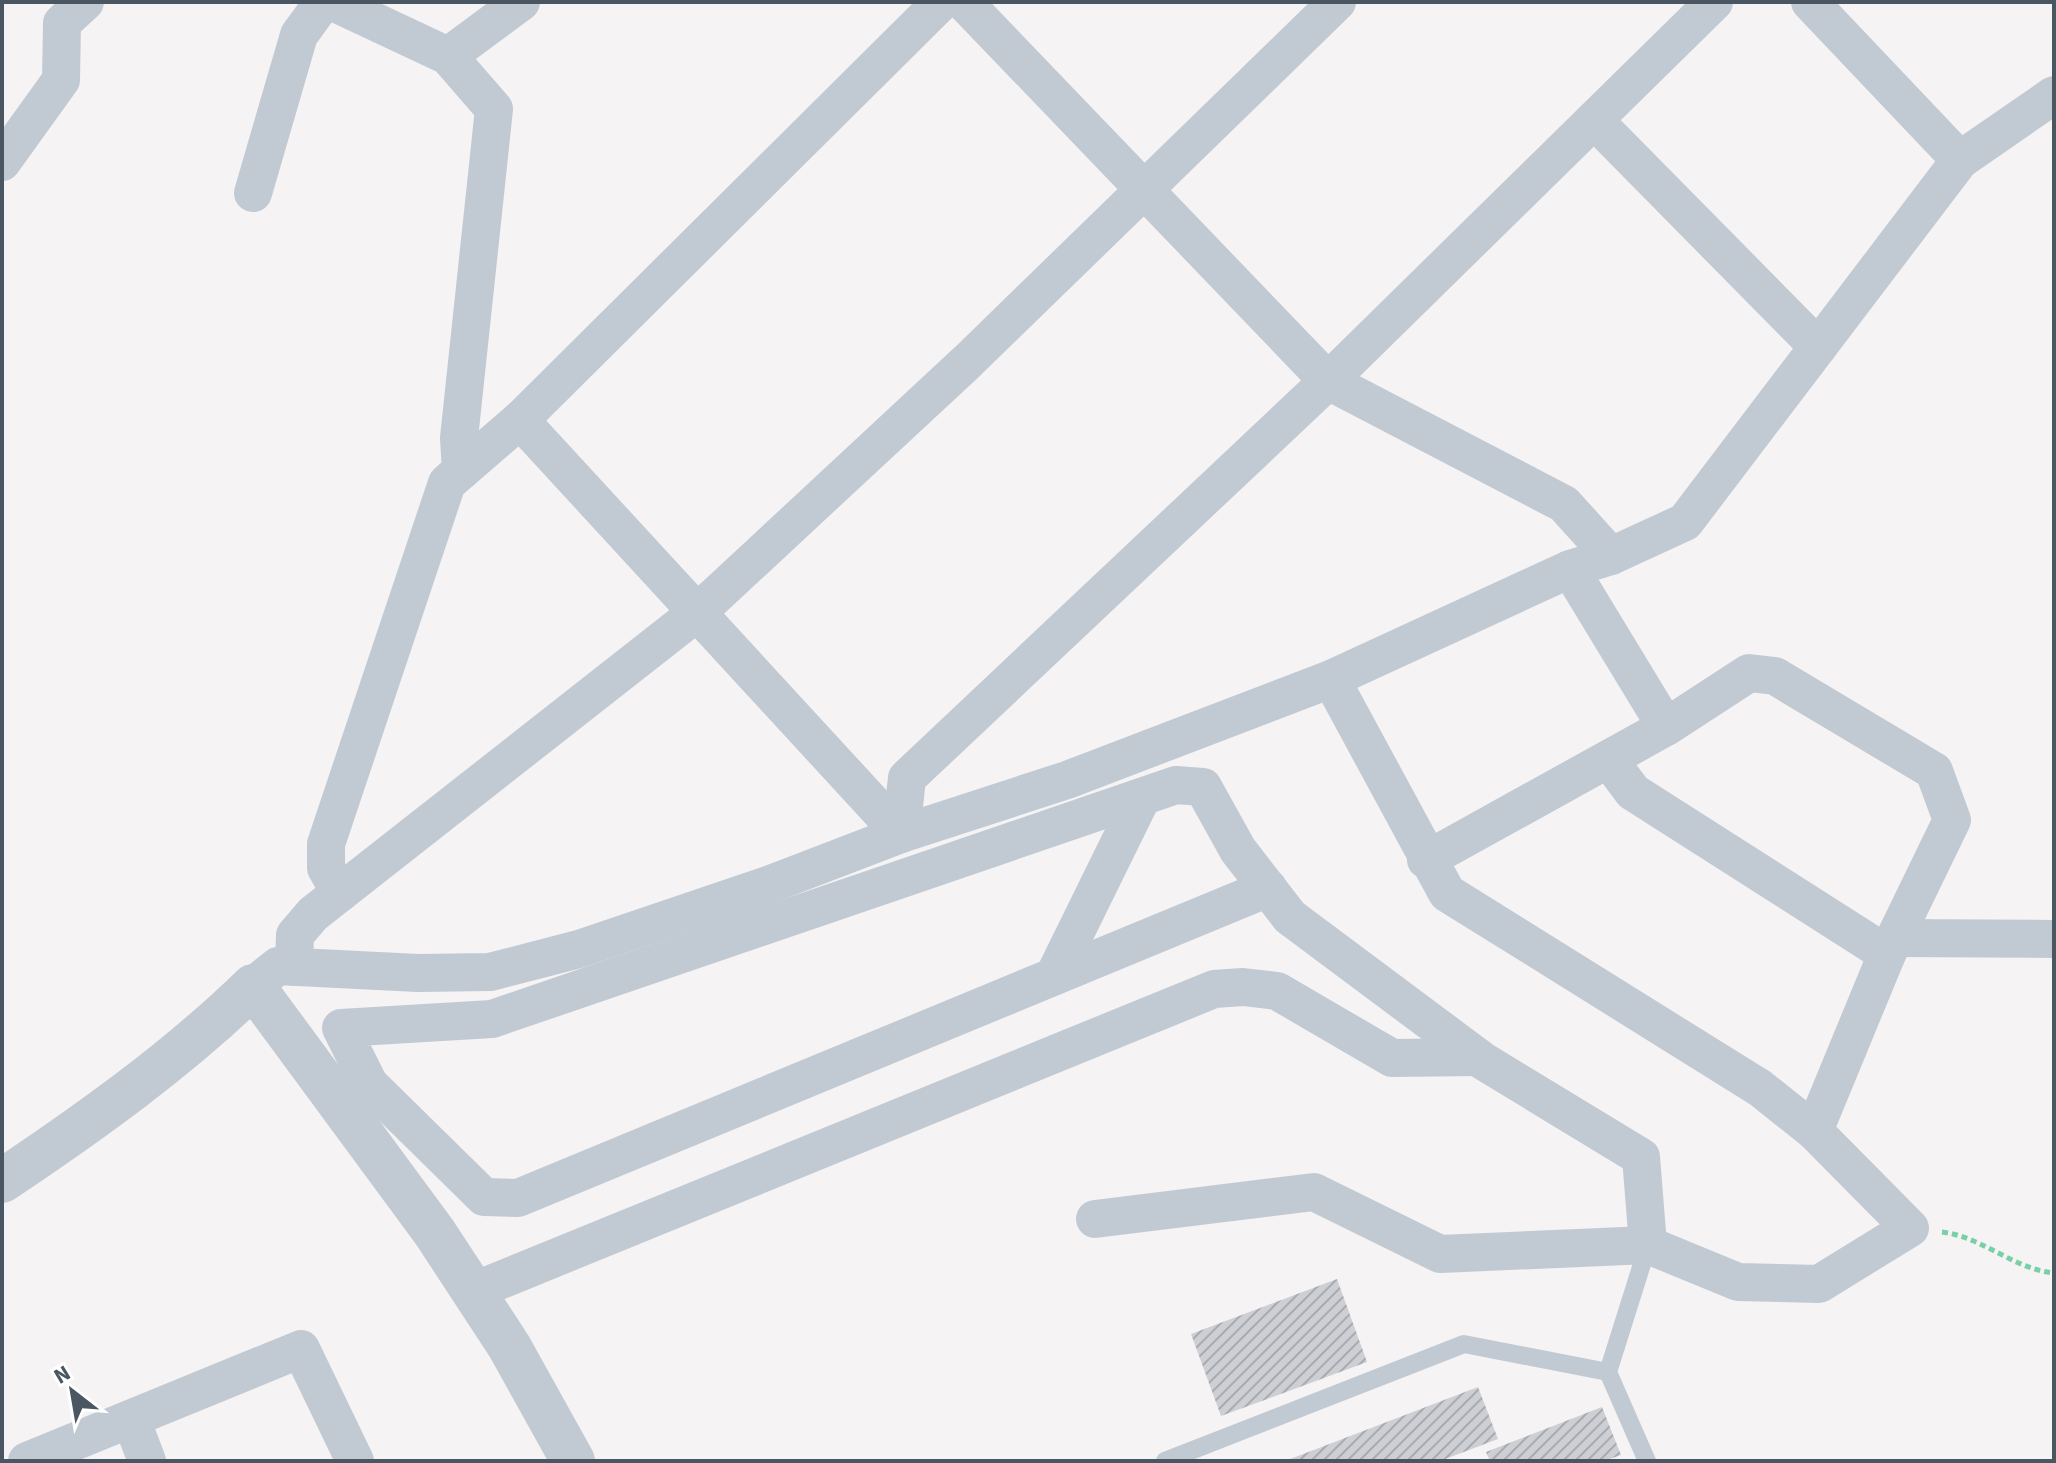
<svg xmlns="http://www.w3.org/2000/svg" width="2056" height="1463" font-family="'Source Sans 3',sans-serif">
<defs>
<pattern id="building-hatch" width="6" height="6" patternUnits="userSpaceOnUse" patternTransform="scale(2)"><rect width="6" height="6" fill="#cdcfd5"/><path d="M-1 1l2-2M0 6l6-6M5 7l2-2" fill="none" stroke="#a8abb0"/></pattern>
</defs>
<rect width="100%" height="100%" fill="#f5f3f3"/>
<g fill="url(#building-hatch)">
<path d="M 1337,1279 L 1367,1362 L 1221,1416 L 1191,1334 Z"/>
<path d="M 1478,1387 L 1498,1439 L 1440,1461 L 1285,1461 Z"/>
<path d="M 1602,1407 L 1621,1455 L 1604,1461 L 1490,1461 L 1486,1452 Z"/>
</g>
<g fill="none" stroke-linecap="round" stroke-linejoin="round">
<path stroke="#7ad0a6" stroke-width="5" stroke-dasharray="6 4" stroke-linecap="butt" d="M 1942,1232 C 1983,1237 2013,1269 2054,1273"/>
<g stroke="#c1cad2" stroke-width="18">
<path d="M 1165,1461 L 1464,1344 L 1608,1372"/>
<path d="M 1647,1461 L 1608,1372 L 1648,1245"/>
</g>
<g stroke="#c1cad2" stroke-width="38">
<path d="M 333,2 L 448,56 L 494,109 L 459,438 L 461,471"/>
<path d="M 964,2 L 1328,381 L 1564,504 L 1611,556"/>
<path d="M 1810,2 L 1960,160"/>
<path d="M 448,56 L 521,2"/>
<path d="M 1594,120 L 1818,347"/>
<path d="M 2,162 L 61,80 L 62,23 L 85,2"/>
<path d="M 253,193 L 299,35 L 323,2"/>
<path d="M 520,420 L 901,834"/>
<path d="M 1570,569 L 1666,727"/>
<path d="M 1331,679 L 1447,893 L 1760,1088 L 1814,1131 L 1887,954 L 1952,820 L 1934,771 L 1775,676 L 1749,673 L 1666,727 L 1426,860"/>
<path d="M 1609,760 L 1633,792 L 1887,954"/>
<path d="M 901,834 L 907,778 L 1328,381 L 1714,2"/>
<path d="M 340,893 L 326,868 L 326,844 L 447,483 L 520,420 L 941,2"/>
<path d="M 1895,938 L 2054,939"/>
<path d="M 294,967 L 295,935 L 313,914 L 699,611 L 968,361 L 1337,2"/>
<path d="M 1054,976 L 1142,797"/>
<path d="M 253,986 L 278,966 L 418,973 L 490,972 L 579,949 L 768,885 L 901,834 L 1067,780 L 1331,679 L 1570,569 L 1611,556 L 1685,522 L 1960,160 L 2054,95"/>
<path d="M 369,1084 L 484,1197 L 518,1198 L 1268,888"/>
<path d="M 341,1102 L 369,1084 L 341,1028 L 492,1019 L 1176,785 L 1203,787 L 1238,850 L 1290,917 L 1483,1061 L 1641,1157 L 1648,1245"/>
<path d="M 1095,1219 L 1314,1192 L 1440,1254 L 1648,1245 L 1738,1282 L 1819,1284 L 1910,1228 L 1814,1131"/>
<path d="M 474,1291 L 1214,989 L 1243,987 L 1277,991 L 1392,1058 L 1477,1057"/>
<path d="M 131,1419 L 147,1461"/>
<path d="M 27,1461 L 301,1349 L 355,1461"/>
</g>
<path stroke="#c1cad2" stroke-width="44" d="M 2,1181 C 90,1122 177,1060 253,986 L 435,1233 L 509,1346 L 573,1461"/>
</g>
<rect width="2056" height="1463" fill="none" stroke="#4a5661" stroke-width="8"/>
<g transform="translate(72 1391) rotate(329)" stroke="#ffffff" stroke-width="6" paint-order="stroke">
<path d="M0-6L14 30L0 20L-14 30Z" fill="#4a5661"/>
<text y="-12" font-size="22" font-weight="bold" text-anchor="middle" fill="#4a5661">N</text>
</g>
</svg>
